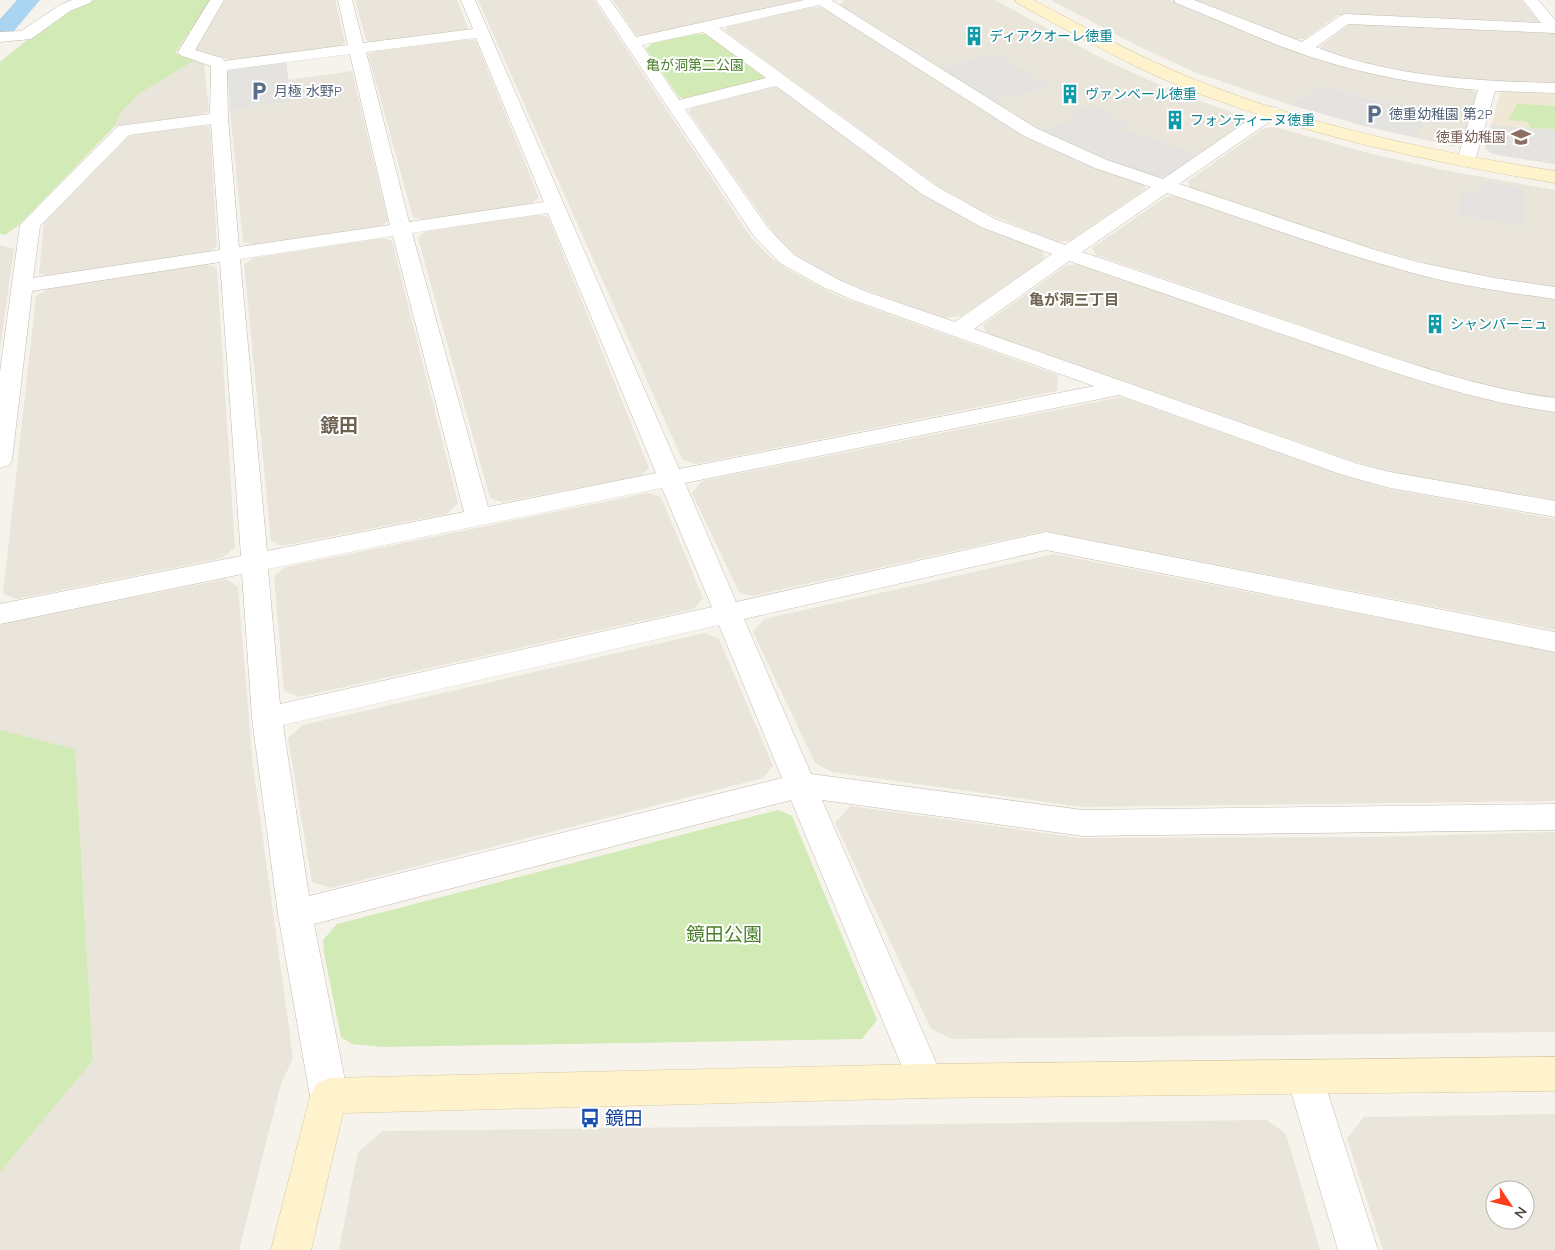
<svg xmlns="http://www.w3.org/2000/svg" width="1555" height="1250" font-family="Quicksand,'Noto Sans JP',sans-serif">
<rect width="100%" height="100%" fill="#f6f3ec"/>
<g fill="#eae5da" fill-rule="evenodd">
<path d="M 223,0 L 335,0 L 345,43 L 339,46 L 231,60 L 197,51 L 195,48 Z"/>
<path d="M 355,0 L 457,0 L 468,28 L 461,32 L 373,42 L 366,40 Z"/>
<path d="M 478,0 L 594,0 L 752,239 L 770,257 L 792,272 L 835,295 L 1058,375 L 1057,391 L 696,464 L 682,459 Z"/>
<path d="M 613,0 L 805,0 L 646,36 L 636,35 Z"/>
<path d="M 844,0 L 995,0 L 1101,58 L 1177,93 L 1243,116 L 1245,122 L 1168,177 L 1038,130 L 840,5 Z"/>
<path d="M 1051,0 L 1170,0 L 1310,55 L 1468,88 L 1477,93 L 1462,144 L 1452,146 L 1417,138 L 1428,109 L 1387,103 L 1321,86 L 1291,105 L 1197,73 L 1138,46 Z"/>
<path d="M 1193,0 L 1521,0 L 1539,21 L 1535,24 L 1338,15 L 1304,39 L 1293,39 Z"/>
<path d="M 813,7 L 824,8 L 1030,139 L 1085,164 L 1143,184 L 1146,189 L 1069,241 L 1057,242 L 984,212 L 939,187 L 725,31 L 728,26 Z"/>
<path d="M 1358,23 L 1555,32 L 1555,84 L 1464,80 L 1420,74 L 1370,64 L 1322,50 L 1320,46 L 1349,25 Z"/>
<path d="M 466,39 L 476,41 L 539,198 L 530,204 L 422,220 L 413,217 L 368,54 L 376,50 Z"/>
<path d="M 197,59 L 204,63 L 209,111 L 199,115 L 115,126 L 118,114 L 140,93 Z"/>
<path d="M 352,71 L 388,221 L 381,226 L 253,245 L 243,242 L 230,110 L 291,102 L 288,80 Z"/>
<path d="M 768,86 L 779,88 L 978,225 L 1043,251 L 1044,259 L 962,316 L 944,318 L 851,285 L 810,264 L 792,252 L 775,235 L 689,112 L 694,105 Z"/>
<path d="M 201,125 L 210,127 L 217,247 L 208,252 L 48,276 L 39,273 L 44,223 L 128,137 L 140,132 Z"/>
<path d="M 1275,127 L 1368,153 L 1443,170 L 1555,190 L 1555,287 L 1452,270 L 1370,248 L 1190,188 L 1188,181 L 1264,128 Z"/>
<path d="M 1179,196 L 1410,272 L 1489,290 L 1555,299 L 1555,399 L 1480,385 L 1408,362 L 1096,255 L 1092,248 L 1166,197 Z"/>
<path d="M 537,214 L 548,217 L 649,468 L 641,476 L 502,502 L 490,498 L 418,238 L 426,231 Z"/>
<path d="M 382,238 L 392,241 L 458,503 L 447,514 L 281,546 L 271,540 L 244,264 L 253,258 Z"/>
<path d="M 0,245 L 14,249 L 0,349 Z"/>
<path d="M 207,264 L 217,268 L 235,547 L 222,558 L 17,599 L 3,594 L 36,296 L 48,289 Z"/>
<path d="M 1082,264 L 1400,375 L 1478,396 L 1555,412 L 1555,500 L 1392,472 L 1353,461 L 986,333 L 983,325 L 1067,265 Z"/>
<path d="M 1121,397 L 1344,476 L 1389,489 L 1555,519 L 1555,630 L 1044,531 L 752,596 L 739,592 L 692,493 L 702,481 Z"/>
<path d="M 648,493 L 661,497 L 703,598 L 694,609 L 299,697 L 284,691 L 274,576 L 286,567 Z"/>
<path d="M 1054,554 L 1555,652 L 1555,801 L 1082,807 L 832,772 L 815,763 L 753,632 L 764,619 Z"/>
<path d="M 226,579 L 238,587 L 253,766 L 293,1058 L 281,1084 L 239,1250 L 0,1250 L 0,1172 L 93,1059 L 75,749 L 0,730 L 0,624 Z"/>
<path d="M 705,633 L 719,639 L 773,766 L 763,778 L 331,888 L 312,882 L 288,738 L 303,725 Z"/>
<path d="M 850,806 L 1080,838 L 1373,837 L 1555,832 L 1555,1032 L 952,1039 L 931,1029 L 835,823 Z"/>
<path d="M 1555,1114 L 1555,1250 L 1383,1250 L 1347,1139 L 1364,1117 ZM 1495,1190 L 1525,1190 L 1525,1220 L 1495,1220 Z"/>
<path d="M 1267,1120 L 1286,1134 L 1320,1250 L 339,1250 L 358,1152 L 383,1131 Z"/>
</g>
<path fill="#efe8d6" d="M 1505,90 L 1555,93 L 1555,164 L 1497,155 L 1485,148 L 1500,93 Z"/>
<g fill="#d2eab5">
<path d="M 94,0 L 210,0 L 175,53 L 197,59 L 140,93 L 119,114 L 115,126 L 19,225 L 5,235 L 0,234 L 0,62 L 52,20 Z"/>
<path d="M 696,34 L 707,34 L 765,78 L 761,81 L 689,99 L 679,97 L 646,49 L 652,43 Z"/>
<path d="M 1517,104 L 1555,106 L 1555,129 L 1531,128 L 1528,122 L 1508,120 Z"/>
<path d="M 0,730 L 75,749 L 93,1060 L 0,1172 Z"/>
<path d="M 778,810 L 792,816 L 877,1020 L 862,1039 L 382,1047 L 352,1044 L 341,1037 L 324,953 L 323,940 L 337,924 Z"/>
</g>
<g fill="#e5e3e0">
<path d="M 995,54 L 1050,86 L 992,102 L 939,68 Z"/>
<path d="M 286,61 L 291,102 L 230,110 L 227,72 L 235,67 Z"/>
<path d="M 1321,86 L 1387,103 L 1388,101 L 1428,109 L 1417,138 L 1364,126 L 1291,105 Z"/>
<path d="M 1093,104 L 1130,126 L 1122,129 L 1198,155 L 1168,177 L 1159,178 L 1104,161 L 1038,130 L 1079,118 L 1070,112 Z"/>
<path d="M 1491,125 L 1555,130 L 1555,164 L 1492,154 L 1485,148 Z"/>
<path d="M 1481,181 L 1524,188 L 1523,226 L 1458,215 L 1460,191 L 1480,194 Z"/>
</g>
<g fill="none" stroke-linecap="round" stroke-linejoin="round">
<path fill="#a9d4f2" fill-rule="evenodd" d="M 17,0 L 40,0 L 8,38 L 0,40 L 0,19 Z"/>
<defs>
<g id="street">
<path d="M 72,0 L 92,0 L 90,3 L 70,11 L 31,39 L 0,42 L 0,32 L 21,31 L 60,5 Z"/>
<path d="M 210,0 L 224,0 L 195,50 L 222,58 L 224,61 L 348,45 L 338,0 L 352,0 L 363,43 L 473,29 L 461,0 L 475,0 L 679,469 L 1094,386 L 853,300 L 825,288 L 780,263 L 754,236 L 596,0 L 610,0 L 636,37 L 804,0 L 831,0 L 1036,128 L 1107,160 L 1163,179 L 1266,108 L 1272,107 L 1278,108 L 1281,112 L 1278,116 L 1179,184 L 1372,249 L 1417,262 L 1494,278 L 1555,287 L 1555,299 C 1505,292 1454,285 1406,271 C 1325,249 1246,219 1167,193 L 1082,252 C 1165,280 1247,308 1329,336 C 1403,361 1477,388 1555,398 L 1555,412 C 1472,401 1393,372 1314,345 C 1232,317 1151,289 1069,261 L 974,329 L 1358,464 L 1390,472 L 1555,501 L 1555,517 L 1390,488 L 1340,474 L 1119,395 L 685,483 L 736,602 L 1046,532 L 1555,632 L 1555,652 L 1046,550 L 744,619 L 811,774 L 1083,810 L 1555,804 L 1555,830 L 1083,836 L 822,800 L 944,1081 L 939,1093 L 926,1098 L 913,1093 L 791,800 L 314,924 L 348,1096 L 342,1108 L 329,1114 L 316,1108 L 310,1096 L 278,914 L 252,718 L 242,574 L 0,624 L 0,604 L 241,556 L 220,262 L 32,291 L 12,460 L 9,465 L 0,468 L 0,372 L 20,225 L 118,126 L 210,114 L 211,66 L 180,55 L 178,52 ZM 819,5 L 1024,136 L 1095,168 L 1151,187 L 1065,245 L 995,219 L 936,186 L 719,28 ZM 703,32 L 766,78 L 679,100 L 642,45 ZM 476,38 L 544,202 L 409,222 L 366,52 ZM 350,54 L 390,225 L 239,247 L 228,118 L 227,70 ZM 776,86 L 922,194 L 981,227 L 1052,254 L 955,322 L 867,292 L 839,280 L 794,255 L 768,228 L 685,109 ZM 211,124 L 220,250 L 33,278 L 40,226 L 129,135 ZM 548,213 L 656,473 L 488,507 L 412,233 ZM 393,236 L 464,512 L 267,551 L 240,259 ZM 662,488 L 712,607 L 280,704 L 268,569 ZM 719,625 L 782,778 L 309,896 L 283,725 Z"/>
<path d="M 1174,0 L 1194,0 L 1302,42 L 1340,16 L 1345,14 L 1541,23 L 1523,0 L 1538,0 L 1555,20 L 1555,33 L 1348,24 L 1316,47 C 1391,77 1475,81 1555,83 L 1555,93 L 1495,91 L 1475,161 L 1472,165 L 1466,166 L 1460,165 L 1457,161 L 1478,90 C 1423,85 1367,75 1314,58 C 1267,43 1222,21 1176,3 Z"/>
<path d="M 1305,1061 L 1318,1066 L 1323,1078 L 1378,1250 L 1338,1250 L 1287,1078 L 1292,1066 Z"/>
</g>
<g id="secondary">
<path d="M 1015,0 L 1033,0 C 1083,26 1133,54 1186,76 C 1304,125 1429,151 1555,171 L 1555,183 C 1426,161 1297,134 1175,84 C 1120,61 1069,31 1017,3 Z"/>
<path d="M 1555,1057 L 1555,1091 L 926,1098 L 343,1113 L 311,1250 L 271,1250 L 310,1096 L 316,1084 L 329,1078 L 926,1064 Z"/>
</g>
</defs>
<use href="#street" stroke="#c2bbae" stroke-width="1"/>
<use href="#secondary" stroke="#d6c79b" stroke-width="1"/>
<use href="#street" fill="#fff" fill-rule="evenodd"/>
<use href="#secondary" fill="#fff3cd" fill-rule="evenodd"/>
</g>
<defs>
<symbol id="building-bare" viewBox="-9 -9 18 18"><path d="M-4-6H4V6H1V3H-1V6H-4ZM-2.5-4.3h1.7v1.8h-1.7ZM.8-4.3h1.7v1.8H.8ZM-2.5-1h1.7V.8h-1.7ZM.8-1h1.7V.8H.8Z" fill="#0f9aa8" stroke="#fff" stroke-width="2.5" paint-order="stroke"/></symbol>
<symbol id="parking-bare" viewBox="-9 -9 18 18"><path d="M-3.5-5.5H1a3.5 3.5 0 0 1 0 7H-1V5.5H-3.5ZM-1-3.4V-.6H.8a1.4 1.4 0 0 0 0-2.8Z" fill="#5c6f8a" stroke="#fff" stroke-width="2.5" paint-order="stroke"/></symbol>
<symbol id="school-bare" viewBox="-9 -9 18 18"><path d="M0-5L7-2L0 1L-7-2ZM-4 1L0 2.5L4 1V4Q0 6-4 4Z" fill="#8d6e63" stroke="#fff" stroke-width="2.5" paint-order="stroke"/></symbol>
<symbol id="bus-bare" viewBox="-9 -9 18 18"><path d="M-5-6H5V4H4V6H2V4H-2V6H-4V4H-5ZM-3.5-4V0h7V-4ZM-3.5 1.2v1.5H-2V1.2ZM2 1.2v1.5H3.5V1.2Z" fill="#1a4fb4" stroke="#fff" stroke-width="2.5" paint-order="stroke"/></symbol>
</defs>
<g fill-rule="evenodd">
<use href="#building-bare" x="960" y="22" width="28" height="28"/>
<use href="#parking-bare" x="245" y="77" width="28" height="28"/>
<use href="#building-bare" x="1056" y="80" width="28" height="28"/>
<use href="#parking-bare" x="1360" y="100" width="28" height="28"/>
<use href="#building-bare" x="1161" y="106" width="28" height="28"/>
<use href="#school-bare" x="1507" y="123" width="28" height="28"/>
<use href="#building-bare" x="1421" y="310" width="28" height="28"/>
<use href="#bus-bare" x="576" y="1104" width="28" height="28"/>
</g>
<g text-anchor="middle" stroke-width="4" stroke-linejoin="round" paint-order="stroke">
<g font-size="14" fill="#0d838f" stroke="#fff" text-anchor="start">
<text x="989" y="41">ディアクオーレ徳重</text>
<text x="1085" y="99">ヴァンベール徳重</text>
<text x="1190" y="125">フォンティーヌ徳重</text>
<text x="1450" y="329">シャンパーニュ</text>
</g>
<g font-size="14" fill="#4a7f2a" stroke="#fff">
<text x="695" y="70">亀が洞第二公園</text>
</g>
<g font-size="14" fill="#4e5e75" stroke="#fff" text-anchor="start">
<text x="274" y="96">月極 水野P</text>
<text x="1389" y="119">徳重幼稚園 第2P</text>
</g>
<g font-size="14" fill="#785e54" stroke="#fff" text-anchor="end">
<text x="1506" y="142">徳重幼稚園</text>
</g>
<g font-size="15" font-weight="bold" fill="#6e6250" stroke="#fff">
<text x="1074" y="305">亀が洞三丁目</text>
</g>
<g font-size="19" font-weight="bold" fill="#6e6250" stroke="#fff">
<text x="339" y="432">鏡田</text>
</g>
<g font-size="19" fill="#4a7f2a" stroke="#fff">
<text x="724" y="941">鏡田公園</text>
</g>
<g font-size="19" fill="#164399" stroke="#fff" text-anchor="start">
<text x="605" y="1125">鏡田</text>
</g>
</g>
<g transform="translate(1510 1205) rotate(125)"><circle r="24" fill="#ffffff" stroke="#b7b4b0"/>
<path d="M0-4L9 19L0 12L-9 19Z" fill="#fc3f1d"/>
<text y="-8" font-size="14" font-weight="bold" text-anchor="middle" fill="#4b4439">N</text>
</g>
</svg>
